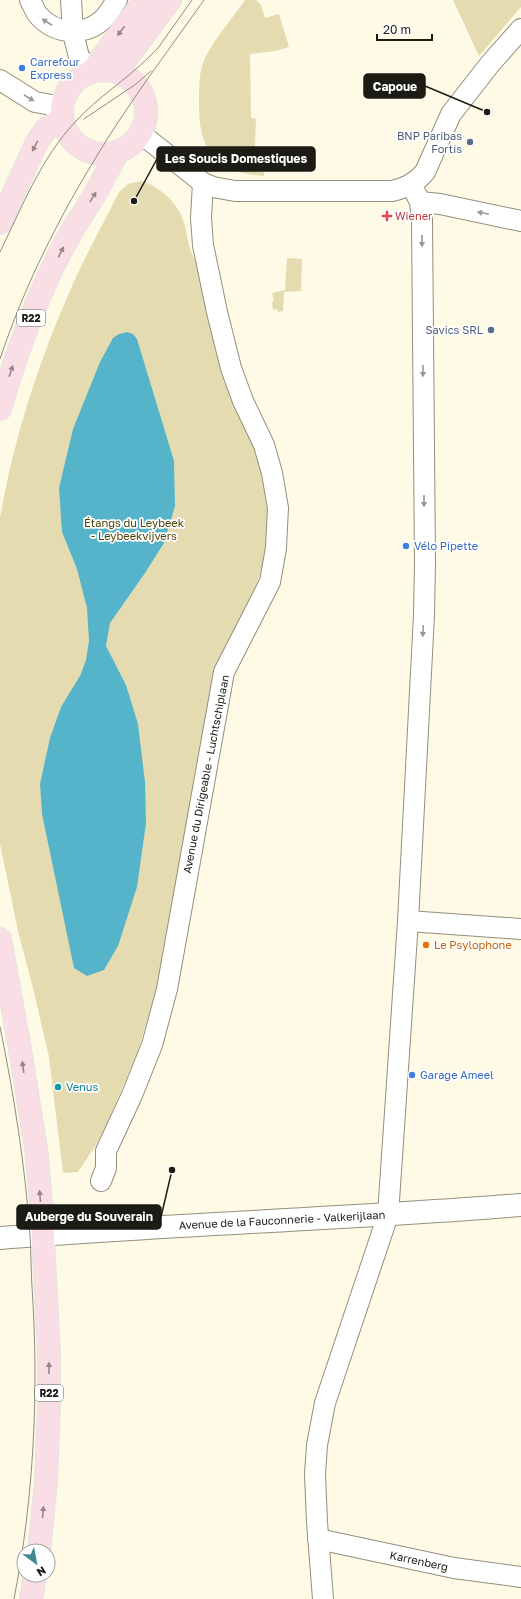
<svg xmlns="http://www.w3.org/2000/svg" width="521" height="1599" font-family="'Golos Text',sans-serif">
<rect width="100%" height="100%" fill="#fefae6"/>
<g fill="#e4dcb0">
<path d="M 245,0 L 256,0 L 261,5 L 265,18 L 279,14 L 289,47 L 275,51 L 250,54 L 251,118 L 256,119 L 255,147 L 265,147 L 264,176 C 213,172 198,149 199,100 C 199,85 199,71 205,58 C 215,38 232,19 245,0 Z"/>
<path d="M 453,0 L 521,0 L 521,7 L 479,56 Z"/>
<path d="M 141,181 C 160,186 179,204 184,223 C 187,231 187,240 190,248 C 191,253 194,258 196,262 L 222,368 L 256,449 L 266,491 L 268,514 L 268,527 L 266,548 L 262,567 L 256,587 L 246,610 L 221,654 L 213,678 L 165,948 L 154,998 L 137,1054 L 108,1121 L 96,1145 L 78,1172 L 63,1173 L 49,1057 L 33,988 L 18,931 L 0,844 L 0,518 C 13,442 37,366 68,295 C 83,260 102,226 119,192 L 128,184 Z"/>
<path d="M 287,258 L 302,259 L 301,291 L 284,292 L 283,311 L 278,312 L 277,309 L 273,310 L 272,302 L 274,301 L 272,293 L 285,290 Z"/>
</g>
<path fill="#56b4ca" d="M 127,332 L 133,334 L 137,339 L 174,461 L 175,506 L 164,543 L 145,573 L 110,623 L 106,646 L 126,685 L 138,724 L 145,782 L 146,823 L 137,887 L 118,946 L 104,970 L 87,976 L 74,968 L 42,814 L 40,784 L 50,738 L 61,707 L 81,674 L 86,660 L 89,641 L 87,608 L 77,569 L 62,532 L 59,488 L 73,429 L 100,362 L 113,338 L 119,334 Z"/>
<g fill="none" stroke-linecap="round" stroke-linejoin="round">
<defs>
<g id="minor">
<path d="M 30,0 C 33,5 35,12 39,16 C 55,34 82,36 100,22 C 107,17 112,7 117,0"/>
<path d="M 71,0 L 73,33 L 79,57 L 92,71"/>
<path d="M 0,80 L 35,102 L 62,107"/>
<path d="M 140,133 L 203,183 L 213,187 L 235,191 L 392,191 C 406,188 416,183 425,172 L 451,114 L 490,64 L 521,29"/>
<path d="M 420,202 L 440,204 L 521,221"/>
<path d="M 408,921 L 521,929"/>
<path d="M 101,1181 L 106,1168 L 106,1151 L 132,1095 L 152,1045 L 167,989 L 224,672 L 270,582 L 276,548 L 278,508 L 272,473 L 264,445 L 243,401 L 231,368 L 217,312 L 203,245 L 201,218 L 203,183"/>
<path d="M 318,1539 L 454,1568 L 521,1577"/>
<path d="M 323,1599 L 317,1522 L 315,1474 L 317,1445 L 325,1403 L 388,1215 L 408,921 L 424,615 L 425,563 L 422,220 L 420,202 L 411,184"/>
</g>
<path id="tertiary" d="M 0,1238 C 173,1224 347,1219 521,1205"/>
<g id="primary">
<circle cx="104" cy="112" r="42"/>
<path d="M 92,71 L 145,0"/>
<path d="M 117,71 L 170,0"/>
<path d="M 0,223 L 36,144 L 46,129 L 62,119"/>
<path d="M 0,409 C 18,347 40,286 72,231 C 79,219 87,208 93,197 C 102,182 110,166 118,151"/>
<path d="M 0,939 L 20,1049 L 36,1149 L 41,1201 L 49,1352 L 49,1404 L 46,1482 L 39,1551"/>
<path d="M 31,1599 L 35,1575"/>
</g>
</defs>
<use href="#minor" stroke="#938f7d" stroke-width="22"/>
<use href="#tertiary" stroke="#938f7d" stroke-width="24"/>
<use href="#primary" stroke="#e4e4e3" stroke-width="24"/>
<use href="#minor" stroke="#fff" stroke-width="20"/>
<use href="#tertiary" stroke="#fff" stroke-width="22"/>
<use href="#primary" stroke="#fadee5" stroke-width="22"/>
<g stroke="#8f8c7f" stroke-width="1">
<path d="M 84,119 L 136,84 L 151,71"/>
<path d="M 0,252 C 22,207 41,158 76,121 C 98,97 126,80 149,57 L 158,48 L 192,0"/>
<path d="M 0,359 C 24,287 58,219 98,154 C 130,101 168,51 204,0"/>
<path d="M 0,1027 C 14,1095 25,1165 30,1235 C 31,1253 31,1270 32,1287 C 39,1391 34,1497 14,1599"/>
</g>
</g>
<defs><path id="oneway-solid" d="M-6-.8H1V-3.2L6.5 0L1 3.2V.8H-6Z"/></defs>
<g fill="#999895">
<use href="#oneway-solid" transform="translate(47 22) rotate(-147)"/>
<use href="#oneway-solid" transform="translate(29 98) rotate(31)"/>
<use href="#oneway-solid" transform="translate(483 213) rotate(-168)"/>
<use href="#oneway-solid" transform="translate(422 241) rotate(90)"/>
<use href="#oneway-solid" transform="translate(423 371) rotate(90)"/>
<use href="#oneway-solid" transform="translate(424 501) rotate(90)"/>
<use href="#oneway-solid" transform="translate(423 631) rotate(93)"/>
</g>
<g fill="#968687">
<use href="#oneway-solid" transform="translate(121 31) rotate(127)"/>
<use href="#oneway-solid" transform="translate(35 146) rotate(118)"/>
<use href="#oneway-solid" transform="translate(93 197) rotate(-59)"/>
<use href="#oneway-solid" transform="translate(61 252) rotate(-63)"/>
<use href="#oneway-solid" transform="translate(11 371) rotate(-72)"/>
<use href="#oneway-solid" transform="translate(23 1067) rotate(-98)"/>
<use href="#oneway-solid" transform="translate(40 1196) rotate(-95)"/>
<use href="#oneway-solid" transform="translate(49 1368) rotate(-90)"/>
<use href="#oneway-solid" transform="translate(43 1512) rotate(-85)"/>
</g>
<g fill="#3f7fe0" stroke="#fff" stroke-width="1.5">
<circle cx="22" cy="68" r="4"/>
<circle cx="406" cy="546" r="4"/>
<circle cx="412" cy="1075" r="4"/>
</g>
<g fill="#5c6f8a" stroke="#fff" stroke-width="1.5">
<circle cx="470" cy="142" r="4"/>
<circle cx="491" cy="330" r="4"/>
</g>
<path fill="#e0444e" stroke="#fff" stroke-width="1.5" d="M385 210h4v4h4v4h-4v4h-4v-4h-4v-4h4z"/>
<circle fill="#e8710a" stroke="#fff" stroke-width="1.5" cx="426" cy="945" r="4"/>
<circle fill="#0f9aa8" stroke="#fff" stroke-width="1.5" cx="58" cy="1087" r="4"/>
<g text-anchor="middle" stroke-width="3.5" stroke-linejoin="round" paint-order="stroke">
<g fill="#fff" stroke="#605f5a" stroke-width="1">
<rect x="17" y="310" width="28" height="16" rx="3"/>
<rect x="35" y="1385" width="28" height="16" rx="3"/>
</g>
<g font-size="10" font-weight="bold" fill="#1c1b14">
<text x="31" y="322">R22</text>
<text x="49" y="1397">R22</text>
</g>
<g font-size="11" fill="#366cbe" stroke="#fff" text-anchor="start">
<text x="30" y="66">Carrefour<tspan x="30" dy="13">Express</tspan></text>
<text x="414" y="550">Vélo Pipette</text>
<text x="420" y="1079">Garage Ameel</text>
</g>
<g font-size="11" fill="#4e5e75" stroke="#fff" text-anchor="end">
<text x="462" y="140">BNP Paribas<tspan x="462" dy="13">Fortis</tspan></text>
<text x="483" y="334">Savics SRL</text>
</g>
<g font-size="11" fill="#be3a42" stroke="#fff" text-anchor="start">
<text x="395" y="220">Wiener</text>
</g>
<g font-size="11" fill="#4d4207" stroke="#fff">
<text x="134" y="527">Étangs du Leybeek<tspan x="134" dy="13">- Leybeekvijvers</tspan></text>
</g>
<g font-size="11" fill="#1c1b14" stroke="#fff">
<text transform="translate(206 774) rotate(-79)" y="4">Avenue du Dirigeable - Luchtschiplaan</text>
<text transform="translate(282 1220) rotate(-3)" y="4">Avenue de la Fauconnerie - Valkerijlaan</text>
<text transform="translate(419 1561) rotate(12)" y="4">Karrenberg</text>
</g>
<g font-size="11" fill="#c56008" stroke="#fff" text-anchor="start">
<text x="434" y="949">Le Psylophone</text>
</g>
<g font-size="11" fill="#0d838f" stroke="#fff" text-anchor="start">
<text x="66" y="1091">Venus</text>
</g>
</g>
<path fill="none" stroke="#1c1b14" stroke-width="1.5" d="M487 112L425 86M134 201L157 159M172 1170L161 1217"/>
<g fill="#1c1b14" stroke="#fff" stroke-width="1.5">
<circle cx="487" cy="112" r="4"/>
<circle cx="134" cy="201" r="4"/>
<circle cx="172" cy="1170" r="4"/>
</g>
<g fill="#1c1b14" stroke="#1c1b14" stroke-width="1.5">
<rect x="364" y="74" width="61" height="24" rx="4"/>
<rect x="157" y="147" width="158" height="24" rx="4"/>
<rect x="17" y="1205" width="144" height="24" rx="4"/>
</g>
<g font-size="12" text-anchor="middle" font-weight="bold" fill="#fff">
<text x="395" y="91">Capoue</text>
<text x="236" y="163">Les Soucis Domestiques</text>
<text x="89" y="1221">Auberge du Souverain</text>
</g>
<g transform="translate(36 1563) rotate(148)"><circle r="19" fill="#ffffff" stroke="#a4a4a1"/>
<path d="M0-3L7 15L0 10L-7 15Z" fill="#40888e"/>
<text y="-6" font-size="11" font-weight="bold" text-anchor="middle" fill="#1c1b14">N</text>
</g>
<path d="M377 34v6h55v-6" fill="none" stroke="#1c1b14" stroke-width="2"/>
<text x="383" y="34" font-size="12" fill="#1c1b14" stroke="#ffffff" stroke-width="3" paint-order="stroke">20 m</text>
</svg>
